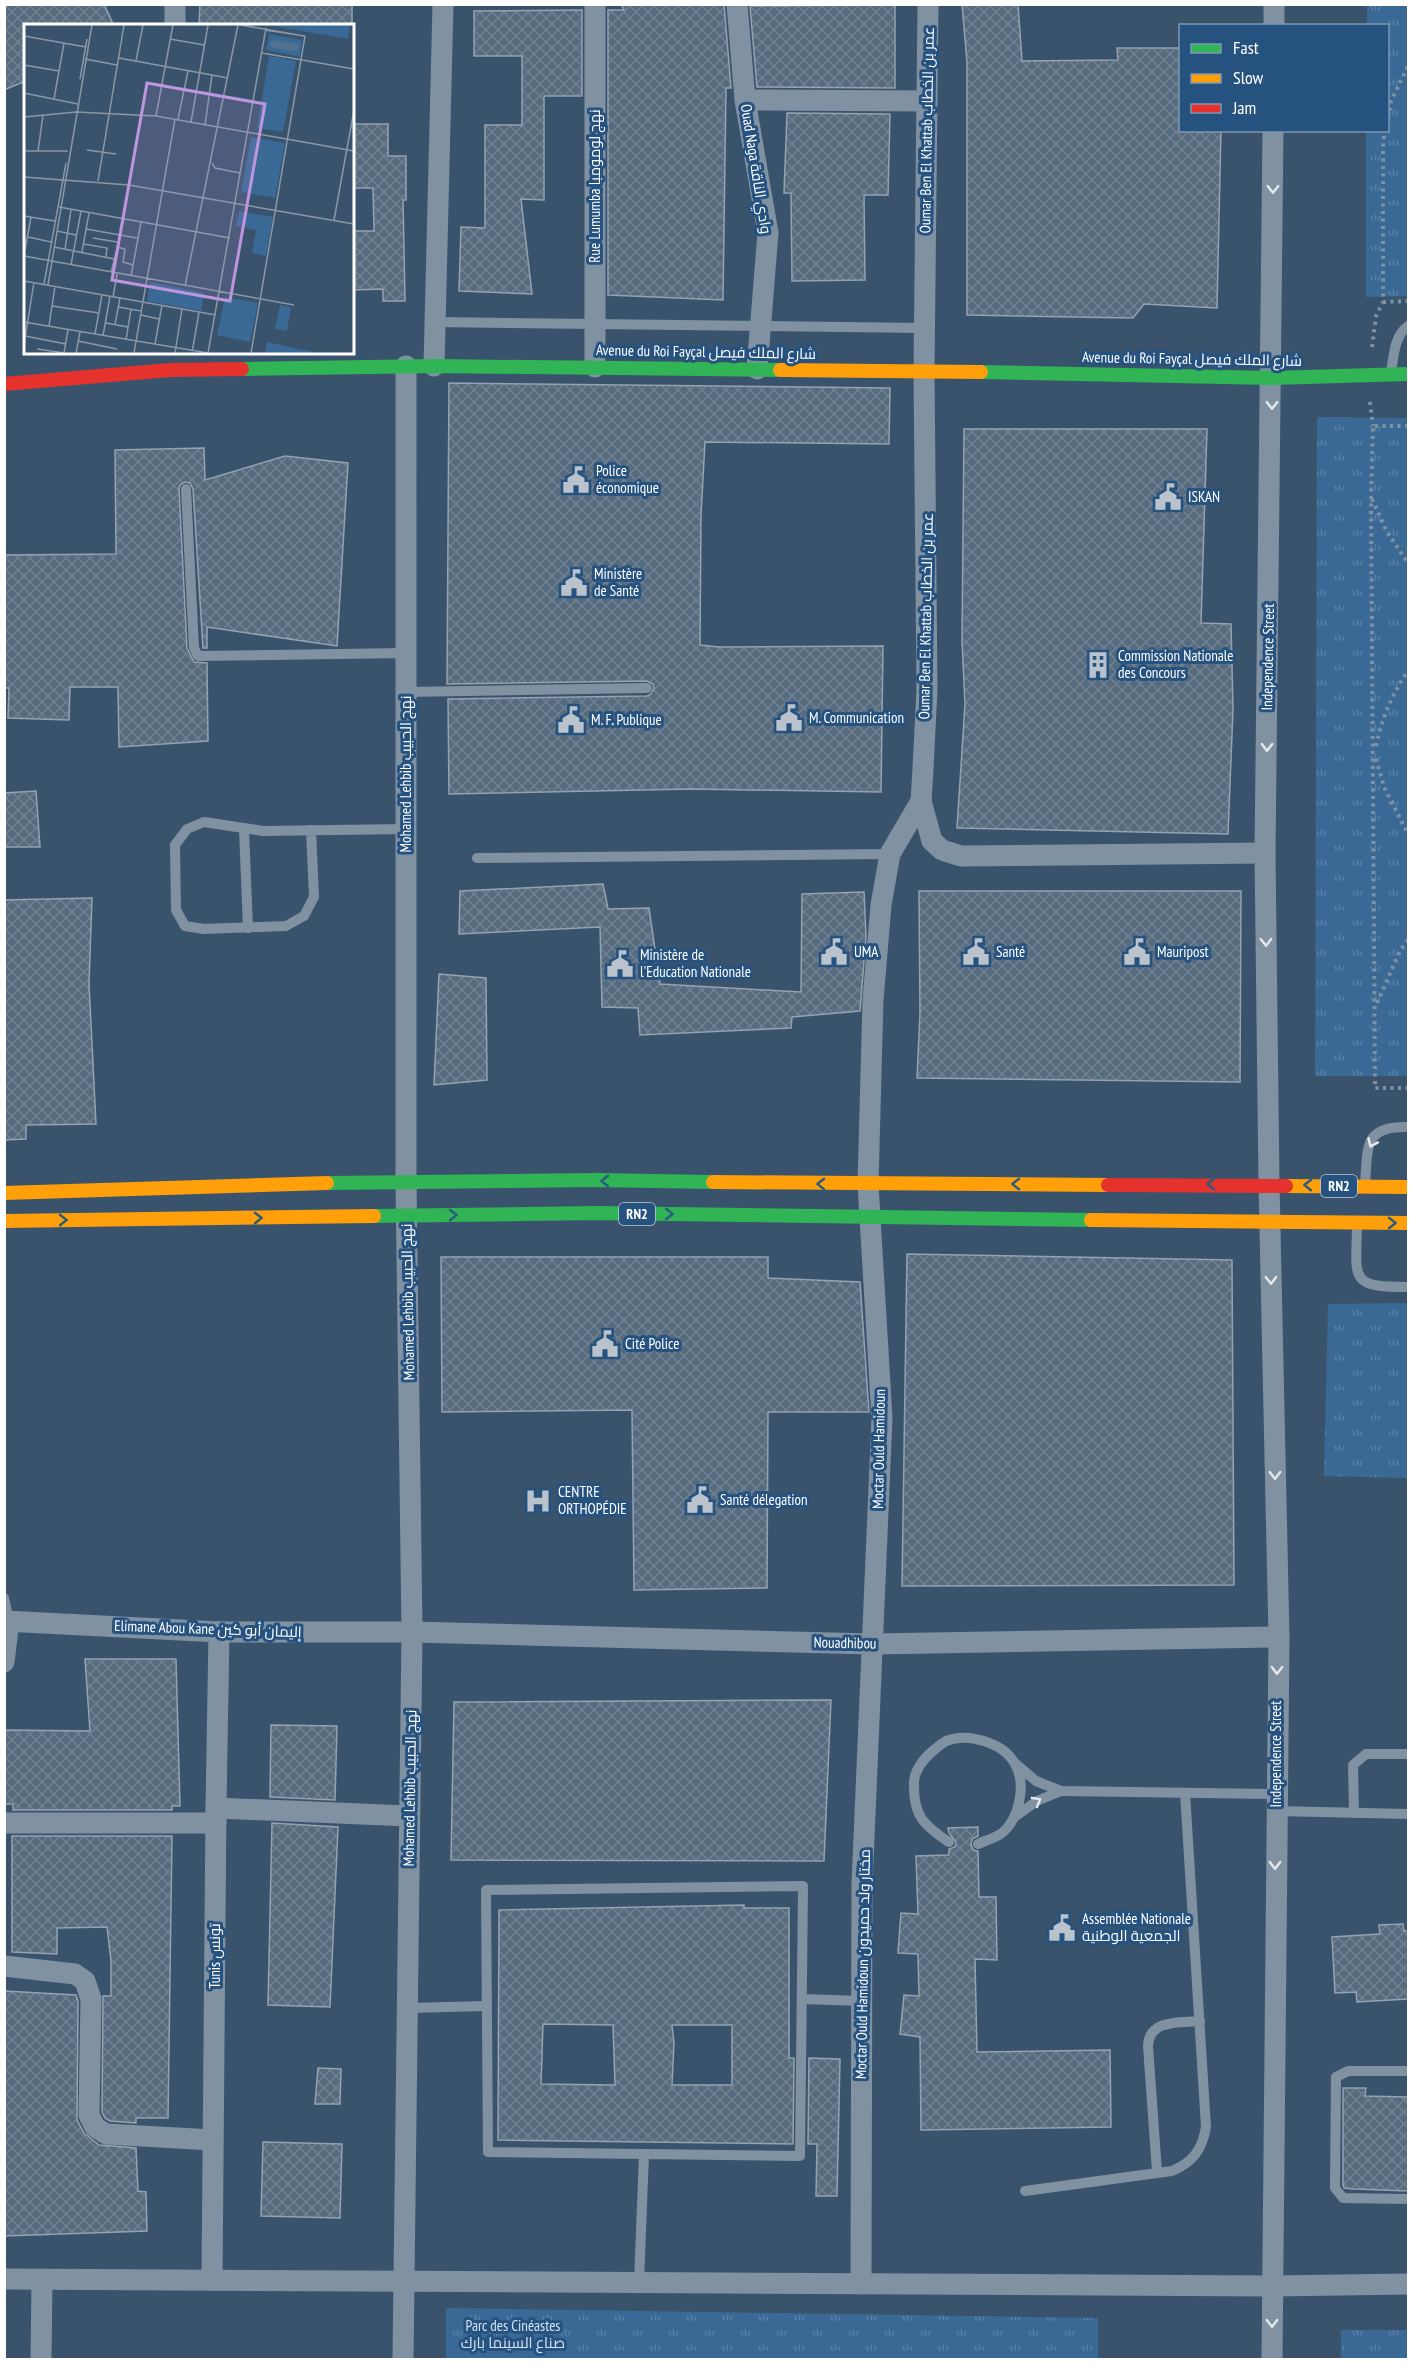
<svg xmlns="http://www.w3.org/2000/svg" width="1413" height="2364" font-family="'PT Sans Narrow',Cairo,sans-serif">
<defs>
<pattern id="park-tufts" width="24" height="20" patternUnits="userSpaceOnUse" patternTransform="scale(1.5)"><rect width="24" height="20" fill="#3b6996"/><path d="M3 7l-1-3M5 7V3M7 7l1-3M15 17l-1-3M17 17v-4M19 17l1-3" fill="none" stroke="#5880a6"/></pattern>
<pattern id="building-cross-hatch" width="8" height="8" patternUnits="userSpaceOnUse" patternTransform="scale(1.5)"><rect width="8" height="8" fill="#576b7f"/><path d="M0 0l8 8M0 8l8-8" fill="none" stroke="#708192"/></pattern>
</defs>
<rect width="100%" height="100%" fill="#3a536c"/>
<g fill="url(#park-tufts)">
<path d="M 1367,5 L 1408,5 L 1408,296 L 1366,297 L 1366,131 L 1388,130 L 1388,26 L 1367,25 Z"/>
<path d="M 1317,417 L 1408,418 L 1408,1076 L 1315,1076 Z"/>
<path d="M 1408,1303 L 1408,1478 L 1324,1476 L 1328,1304 Z"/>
<path d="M 446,2308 L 1098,2318 L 1098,2359 L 446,2359 Z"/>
<rect x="1341" y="2330" width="67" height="29"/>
</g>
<g fill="url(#building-cross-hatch)" stroke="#94a2b1" stroke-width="1.5" fill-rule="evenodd">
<path d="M 4,4 L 104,4 L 114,26 L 26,26 L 26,81 L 4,90 Z"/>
<path d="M 200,4 L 352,4 L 352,26 L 199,26 Z"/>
<path d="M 621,4 L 724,4 L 731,88 L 726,88 L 723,300 L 608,295 L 608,10 L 624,10 Z"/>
<path d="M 962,4 L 1018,4 L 1022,61 L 1118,60 L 1117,48 L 1180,48 L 1180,130 L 1221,130 L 1217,308 L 1144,304 L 1133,318 L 967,315 L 967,62 Z"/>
<path d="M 895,5 L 895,88 L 757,87 L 750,6 Z"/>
<path d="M 582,10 L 582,96 L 544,96 L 544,200 L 521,199 L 532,294 L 459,291 L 461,227 L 485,228 L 485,125 L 522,125 L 522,56 L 474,56 L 474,11 Z"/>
<path d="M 787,113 L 890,114 L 888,195 L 864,195 L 865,280 L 792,281 L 791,193 L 784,193 Z"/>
<path d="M 352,124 L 388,124 L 388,156 L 406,156 L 406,200 L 403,200 L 405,301 L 383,301 L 383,289 L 352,290 L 352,231 L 374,231 L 373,188 L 352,188 Z"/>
<path d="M 449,383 L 890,388 L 889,444 L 705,442 L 701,515 L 700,645 L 719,647 L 883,646 L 881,792 L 691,789 L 449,794 L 448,699 L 647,696 L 651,694 L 654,688 L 653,684 L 647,681 L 447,684 Z"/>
<path d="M 964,429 L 1207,429 L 1201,623 L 1231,624 L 1233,709 L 1228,834 L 957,828 L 965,704 L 962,640 Z"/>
<path d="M 204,448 L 205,480 L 285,456 L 348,463 L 337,646 L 207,627 L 207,648 L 203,648 L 193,489 L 190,483 L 185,482 L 180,485 L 179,489 L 187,648 L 194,662 L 207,663 L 208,741 L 119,747 L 118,687 L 70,687 L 69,720 L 8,718 L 9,688 L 4,688 L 4,555 L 116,554 L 115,450 Z"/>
<path d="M 36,791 L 40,847 L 4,847 L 4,793 Z"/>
<path d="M 603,884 L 608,909 L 649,908 L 660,984 L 801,992 L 802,894 L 864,892 L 866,936 L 860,1011 L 792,1017 L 791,1028 L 640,1035 L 638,1008 L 602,1007 L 600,927 L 459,934 L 460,891 Z"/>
<path d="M 919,891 L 1241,891 L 1240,1082 L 917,1078 L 920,1013 Z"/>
<path d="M 92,898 L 89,984 L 96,1124 L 26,1125 L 26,1139 L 4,1140 L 4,900 Z"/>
<path d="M 439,974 L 486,978 L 487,1080 L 434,1085 Z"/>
<path d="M 907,1254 L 1232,1260 L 1234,1585 L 902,1586 Z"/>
<path d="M 441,1257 L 768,1257 L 768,1278 L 860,1282 L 869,1412 L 768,1412 L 767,1588 L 634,1590 L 632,1410 L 442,1412 Z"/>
<path d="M 85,1659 L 176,1659 L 180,1806 L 172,1806 L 172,1810 L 13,1810 L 13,1804 L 4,1804 L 4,1730 L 90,1731 Z"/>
<path d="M 831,1700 L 824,1861 L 451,1860 L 454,1702 Z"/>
<path d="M 271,1725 L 337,1726 L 335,1800 L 270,1797 Z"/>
<path d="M 272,1823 L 338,1827 L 330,2007 L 268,2005 Z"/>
<path d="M 978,1827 L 978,1836 L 972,1839 L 971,1844 L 973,1850 L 978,1851 L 979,1897 L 996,1897 L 997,1960 L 975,1959 L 977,2052 L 1110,2050 L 1111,2127 L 921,2130 L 920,2037 L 900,2034 L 904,1995 L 919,1996 L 918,1954 L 898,1953 L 901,1913 L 918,1914 L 916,1856 L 949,1855 L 949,1849 L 955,1847 L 956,1842 L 949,1833 L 948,1828 Z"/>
<path d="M 12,1836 L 172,1836 L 168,2118 L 136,2118 L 136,2123 L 110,2121 L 105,2118 L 102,2112 L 103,1996 L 111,1996 L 111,1961 L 107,1927 L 57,1928 L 57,1954 L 12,1952 Z"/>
<path d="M 744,1905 L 744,1908 L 789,1908 L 789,2058 L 794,2058 L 793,2144 L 498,2140 L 499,1910 ZM 543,2024 L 613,2025 L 615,2085 L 541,2084 ZM 672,2025 L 732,2025 L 732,2085 L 672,2085 L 674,2043 Z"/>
<path d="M 1403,1924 L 1404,1931 L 1408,1931 L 1408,1999 L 1357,2002 L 1356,1992 L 1335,1993 L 1332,1937 L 1380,1934 L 1379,1925 Z"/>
<path d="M 4,1991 L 76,1995 L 78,2001 L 77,2120 L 84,2133 L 99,2145 L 136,2148 L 138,2191 L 146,2192 L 147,2231 L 4,2236 Z"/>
<path d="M 809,2058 L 840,2059 L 837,2196 L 816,2196 L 817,2144 L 808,2144 Z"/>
<path d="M 318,2068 L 341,2069 L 340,2104 L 315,2104 Z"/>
<path d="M 1343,2088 L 1366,2088 L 1365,2096 L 1408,2097 L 1408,2191 L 1354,2189 L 1344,2188 L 1343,2185 Z"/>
<path d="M 263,2142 L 342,2144 L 340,2218 L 261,2216 Z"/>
</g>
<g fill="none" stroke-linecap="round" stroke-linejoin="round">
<g stroke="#8091a2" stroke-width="4" stroke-dasharray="3 4.5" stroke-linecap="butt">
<path d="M 1388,118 L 1391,101 L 1408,66"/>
<path d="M 1383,302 L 1408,301"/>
<path d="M 1372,347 L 1376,316 L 1383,302 L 1383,143 L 1385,130"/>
<path d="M 1370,402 L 1373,426"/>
<path d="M 1408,426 L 1373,426 L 1371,498 L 1375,1088 L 1408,1088"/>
<path d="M 1372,499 L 1387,532 L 1408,563"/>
<path d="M 1376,746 C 1382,718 1392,694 1408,671"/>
<path d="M 1376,759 L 1384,787 L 1408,834"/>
<path d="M 1377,1003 L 1400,951 L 1408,940"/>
</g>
<g stroke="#8091a2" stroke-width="10">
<path d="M 435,322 L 925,328"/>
<path d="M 1391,372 C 1394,356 1394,336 1408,326"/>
<path d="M 186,489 L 194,648 L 198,656 L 406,653"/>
<path d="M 406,692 L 647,688"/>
<path d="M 244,829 L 248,928"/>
<path d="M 311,830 L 314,897 L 304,916 L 286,926 L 204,929 L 185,926 L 176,910 L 175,845 L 187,829 L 204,822 L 263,831 L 406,829"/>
<path d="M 477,858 L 890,854"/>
<path d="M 1365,1184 C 1368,1147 1363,1126 1408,1127"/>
<path d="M 1357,1226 C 1356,1280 1349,1287 1408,1287"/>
<path d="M 4,1598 L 9,1621"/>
<path d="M 1016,1764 L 1036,1781 L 1061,1791 L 1276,1794"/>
<path d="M 1276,1811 L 1408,1814"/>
<path d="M 1354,1813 L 1353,1765 L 1366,1754 L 1408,1754"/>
<path d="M 1016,1816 L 1037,1801 L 1061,1791"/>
<path d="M 949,1842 C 923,1825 913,1815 914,1783 C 914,1770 925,1757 935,1749 C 938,1747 942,1743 946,1741 C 968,1732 1004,1743 1015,1764 C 1027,1785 1019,1822 999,1835 C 992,1839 984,1841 978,1844"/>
<path d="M 802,1999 L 862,2001"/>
<path d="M 407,2008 L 487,2006"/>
<path d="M 1408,2071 L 1348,2071 L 1336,2077 L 1335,2188 L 1343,2198 L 1408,2199"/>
<path d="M 1157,2172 L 1148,2046 C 1149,2019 1180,2023 1200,2021"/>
<path d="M 1025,2191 L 1172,2171 C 1193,2162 1202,2150 1206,2127 L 1185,1793"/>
<path d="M 639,2282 L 644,2154 L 800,2156 L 803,1886 L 486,1890 L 488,2152 L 644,2154"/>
</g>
<g stroke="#8091a2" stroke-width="21">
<path d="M 737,4 L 745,100 L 768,233 L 757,369"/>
<path d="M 175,26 L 175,4"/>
<path d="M 1274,26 L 1274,4"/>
<path d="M 745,100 L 927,101"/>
<path d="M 434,366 L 443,4"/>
<path d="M 595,367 L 595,4"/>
<path d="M 921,801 L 932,841 L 942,850 L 961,856 L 1265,853"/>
<path d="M 4,1621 L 219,1632 L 412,1632 L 872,1644 L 1279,1637"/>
<path d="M 4,1662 L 9,1621"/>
<path d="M 216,1808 L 409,1816"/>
<path d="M 4,1823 L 216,1823"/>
<path d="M 4,1966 L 75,1974 L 85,1981 L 91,1999 L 89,2115 L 95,2127 L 106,2134 L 213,2140"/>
<path d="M 4,2279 L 1272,2286 L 1408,2284"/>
<path d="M 212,2280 L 216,1808 L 219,1632"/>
<path d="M 861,2284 L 862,1884 L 882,1418 L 868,1184 L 873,1000 L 881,905 L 890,854 L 921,801 L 923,769 L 927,690 L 924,371 L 928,4"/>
<path d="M 41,2360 L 42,2280"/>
<path d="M 403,2360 L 412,1632 L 406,1181 L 406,366"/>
<path d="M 1272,2360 L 1279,1637 L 1269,1184 L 1265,853 L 1273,130"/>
</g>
<g stroke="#30b455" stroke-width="14">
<path d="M 242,369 L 434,366 L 780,370"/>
<path d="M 981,372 L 1272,378 L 1408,374"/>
<path d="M 327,1183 L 595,1180 L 713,1182"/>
<path d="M 374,1216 L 598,1213 L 1091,1220"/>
</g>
<g stroke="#ff9f0a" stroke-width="14">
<path d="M 780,370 L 981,372"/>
<path d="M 713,1182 L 1108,1185"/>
<path d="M 1286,1186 L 1408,1187"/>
<path d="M 4,1193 L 327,1183"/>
<path d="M 1091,1220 L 1408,1223"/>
<path d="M 4,1221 L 374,1216"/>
</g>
<g stroke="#e5322d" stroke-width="14">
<path d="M 4,384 L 170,370 L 242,369"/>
<path d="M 1108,1185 L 1286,1186"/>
</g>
</g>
<defs><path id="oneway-chevron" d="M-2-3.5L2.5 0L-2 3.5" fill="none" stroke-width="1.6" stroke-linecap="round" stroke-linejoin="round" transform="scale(1.5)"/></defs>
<g stroke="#e6e9ec">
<use href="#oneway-chevron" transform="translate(1273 189) rotate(90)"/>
<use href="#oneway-chevron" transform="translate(1272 405) rotate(91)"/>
<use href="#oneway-chevron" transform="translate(1267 747) rotate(91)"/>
<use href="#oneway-chevron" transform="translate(1266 942) rotate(89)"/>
<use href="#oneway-chevron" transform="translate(1372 1143) rotate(114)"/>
<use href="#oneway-chevron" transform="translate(1271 1280) rotate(89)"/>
<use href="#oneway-chevron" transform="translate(1275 1475) rotate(89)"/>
<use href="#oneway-chevron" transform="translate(1277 1670) rotate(91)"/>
<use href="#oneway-chevron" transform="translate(1037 1801) rotate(-30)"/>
<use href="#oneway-chevron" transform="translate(1275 1865) rotate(90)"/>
<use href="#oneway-chevron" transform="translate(1272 2323) rotate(90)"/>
</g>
<g stroke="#275c7c">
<use href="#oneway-chevron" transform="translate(605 1181) rotate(-179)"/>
<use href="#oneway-chevron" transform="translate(821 1184) rotate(-179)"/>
<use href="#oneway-chevron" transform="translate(1016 1184) rotate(-180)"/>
<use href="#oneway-chevron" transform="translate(1211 1184) rotate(-180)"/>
<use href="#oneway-chevron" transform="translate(1308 1185) rotate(-179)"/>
<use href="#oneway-chevron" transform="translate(669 1214) rotate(1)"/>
<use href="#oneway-chevron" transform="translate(453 1215) rotate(-1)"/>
<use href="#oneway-chevron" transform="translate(258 1218) rotate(-1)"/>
<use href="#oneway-chevron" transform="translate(63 1220) rotate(-1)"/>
<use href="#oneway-chevron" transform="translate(1392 1223)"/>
</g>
<defs>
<symbol id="civic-bare" viewBox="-9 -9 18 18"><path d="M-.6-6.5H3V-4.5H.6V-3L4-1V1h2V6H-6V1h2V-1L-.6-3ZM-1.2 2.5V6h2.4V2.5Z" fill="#bac3cc" stroke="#265280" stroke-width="2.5" paint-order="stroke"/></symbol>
<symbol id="building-bare" viewBox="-9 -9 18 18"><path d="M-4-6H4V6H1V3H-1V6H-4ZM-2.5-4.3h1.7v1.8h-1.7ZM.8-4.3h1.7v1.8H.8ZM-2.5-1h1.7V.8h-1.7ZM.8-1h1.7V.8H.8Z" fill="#bac3cc" stroke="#265280" stroke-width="2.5" paint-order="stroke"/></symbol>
<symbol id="hospital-bare" viewBox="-9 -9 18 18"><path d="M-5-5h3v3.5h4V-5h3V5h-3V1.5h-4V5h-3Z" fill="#bac3cc" stroke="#265280" stroke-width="2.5" paint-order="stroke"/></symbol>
</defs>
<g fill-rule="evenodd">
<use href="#civic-bare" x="557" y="461" width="38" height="38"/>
<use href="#civic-bare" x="1149" y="478" width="38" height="38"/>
<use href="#civic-bare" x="555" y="564" width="38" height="38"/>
<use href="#building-bare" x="1079" y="646" width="38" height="38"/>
<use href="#civic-bare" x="770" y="699" width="38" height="38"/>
<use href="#civic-bare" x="552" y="701" width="38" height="38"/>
<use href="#civic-bare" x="815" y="933" width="38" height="38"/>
<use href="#civic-bare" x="957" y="933" width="38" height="38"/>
<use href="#civic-bare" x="1118" y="933" width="38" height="38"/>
<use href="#civic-bare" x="601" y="945" width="38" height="38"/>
<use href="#civic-bare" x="586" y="1325" width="38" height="38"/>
<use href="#civic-bare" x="681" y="1481" width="38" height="38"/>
<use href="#hospital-bare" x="519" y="1482" width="38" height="38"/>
<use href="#civic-bare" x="1043" y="1909" width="38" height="38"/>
</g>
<g text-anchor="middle" stroke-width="6" stroke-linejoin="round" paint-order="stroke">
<g fill="#265280" stroke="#becbd9" stroke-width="1.5">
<rect x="1321" y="1175" width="36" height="22" rx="4.5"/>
<rect x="619" y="1203" width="36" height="22" rx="4.5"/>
</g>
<g font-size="14" font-weight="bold" fill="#fff">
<text x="1339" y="1191">RN2</text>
<text x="637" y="1219">RN2</text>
</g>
<g font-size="15" fill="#fff" stroke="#265280">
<text transform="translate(927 130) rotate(-89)" y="5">Oumar Ben El Khattab عمر بن الخطاب</text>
<text transform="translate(756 169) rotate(81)" y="5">Ouad Naga وادي الناقة</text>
<text transform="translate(595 186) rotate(-90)" y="5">Rue Lumumba نهج لومومبا</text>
<text transform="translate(706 352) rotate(1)" y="5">Avenue du Roi Fayçal شارع الملك فيصل</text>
<text transform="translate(1192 359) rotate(1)" y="5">Avenue du Roi Fayçal شارع الملك فيصل</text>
<text transform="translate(926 616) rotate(-89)" y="5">Oumar Ben El Khattab عمر بن الخطاب</text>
<text transform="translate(1268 657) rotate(-89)" y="5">Independence Street</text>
<text transform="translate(406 774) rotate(-90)" y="5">Mohamed Lehbib نهج الحبيب</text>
<text transform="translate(408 1302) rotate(-91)" y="5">Mohamed Lehbib نهج الحبيب</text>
<text transform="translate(879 1449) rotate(-89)" y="5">Moctar Ould Hamidoun</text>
<text transform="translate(208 1629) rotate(2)" y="5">Elimane Abou Kane إليمان أبو كين</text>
<text transform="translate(845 1643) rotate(1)" y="5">Nouadhibou</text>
<text transform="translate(1276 1754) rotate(-90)" y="5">Independence Street</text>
<text transform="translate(410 1788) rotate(-89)" y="5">Mohamed Lehbib نهج الحبيب</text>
<text transform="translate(215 1956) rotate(-90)" y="5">Tunis تونس</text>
<text transform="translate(863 1964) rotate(-89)" y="5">Moctar Ould Hamidoun مختار ولد حميدون</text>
</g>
<g font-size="15" fill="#fff" stroke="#265280" text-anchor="start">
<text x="596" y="476">Police<tspan x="596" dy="17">économique</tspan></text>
<text x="1188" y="502">ISKAN</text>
<text x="594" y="579">Ministère<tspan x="594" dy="17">de Santé</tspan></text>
<text x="1118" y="661">Commission Nationale<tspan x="1118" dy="17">des Concours</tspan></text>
<text x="809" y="723">M. Communication</text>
<text x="591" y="725">M. F. Publique</text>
<text x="854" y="957">UMA</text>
<text x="996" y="957">Santé</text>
<text x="1157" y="957">Mauripost</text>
<text x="640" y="960">Ministère de<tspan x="640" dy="17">l'Education Nationale</tspan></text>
<text x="625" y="1349">Cité Police</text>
<text x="558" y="1497">CENTRE<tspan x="558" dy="17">ORTHOPÉDIE</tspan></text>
<text x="720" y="1505">Santé délegation</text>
<text x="1082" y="1924">Assemblée Nationale<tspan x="1082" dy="17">الجمعية الوطنية</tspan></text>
</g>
<g font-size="15" fill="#d1e3f5" stroke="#265280">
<text x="513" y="2331">Parc des Cinéastes<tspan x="513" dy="17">صناع السينما بارك</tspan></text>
</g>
</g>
<g transform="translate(24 24)">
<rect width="330" height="330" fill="#3a536c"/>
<path d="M 245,10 L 278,16 L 276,33 L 242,26 Z" fill="#3b6996"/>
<path d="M 243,1 L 326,1 L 324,15 ZM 245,32 L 272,37 L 259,108 L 233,104 ZM 227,113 L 261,119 L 251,174 L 217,168 ZM 215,187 L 249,193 L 242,232 L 228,229 L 232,206 L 212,202 ZM 126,258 L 180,269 L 177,287 L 123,277 ZM 201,273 L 234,279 L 226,318 L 193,311 Z" fill="#3b6996"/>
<path d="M 256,281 L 267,283 L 263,307 L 251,305 ZM 243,318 L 294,329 L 241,329 Z" fill="#3b6996"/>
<path d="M 248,16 L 273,20 L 276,24 L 270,27 L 249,24 L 245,20 Z" fill="#52708f"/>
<path fill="none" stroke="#8998a7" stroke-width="1.5" d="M 217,1 L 280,12M 241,6 L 281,12M 0,12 L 62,23M 146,15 L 180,21M 238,29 L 330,45M 95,34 L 204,54M 61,35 L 93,41M 112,37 L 119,1M 0,41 L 35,47M 56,55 L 63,15M 0,69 L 54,80M 30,75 L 40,19M 132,92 L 149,1M 0,93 L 52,88 L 132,92 L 330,127M 154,95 L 164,47M 167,98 L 184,1M 181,101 L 188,51M 63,126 L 92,130M 0,127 L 44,127M 14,127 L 19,91M 188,139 L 191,144 L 216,149M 0,153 L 105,161 L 330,200M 74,157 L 100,1M 35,183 L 206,214M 0,192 L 31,197M 310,196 L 330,86M 62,205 L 113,214M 33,207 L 52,211M 4,213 L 27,218M 69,214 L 93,218M 60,220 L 83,224 L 82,233M 30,223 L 90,235M 93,223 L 101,225 L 99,238 L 109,241M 41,225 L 47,186M 58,228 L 65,189M 0,231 L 7,193M 0,232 L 270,281M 47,241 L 57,187M 87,249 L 100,195M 107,252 L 117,198M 0,257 L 192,291M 20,260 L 42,139M 24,261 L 68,1M 161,262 L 214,1M 89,273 L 93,250M 28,282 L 75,289M 94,283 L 117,287M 117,291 L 135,295M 0,298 L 184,329M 82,299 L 104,303M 91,300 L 96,274M 25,302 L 31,262M 71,310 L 78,271M 1,312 L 42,320M 79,312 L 86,272M 102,316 L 107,285M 54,317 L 93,325M 131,320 L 138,281M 0,321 L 10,258M 13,325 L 41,329M 40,329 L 44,306M 52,329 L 56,308M 110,329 L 151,95M 151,329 L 158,285M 168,329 L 175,288M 184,329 L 242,4M 227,329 L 281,12"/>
<path fill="#bd96df" fill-opacity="0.15" stroke="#bd96df" stroke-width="3" d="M 123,59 L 241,80 L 206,277 L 88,256 Z"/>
<rect width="330" height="330" fill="none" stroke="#fff" stroke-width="3"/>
</g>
<rect width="1413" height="2364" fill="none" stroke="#ffffff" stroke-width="12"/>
<rect x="1179" y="24" width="210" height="108" fill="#265280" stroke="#7d97b3" stroke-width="1.5"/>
<rect x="1191" y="44" width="30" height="9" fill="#30b455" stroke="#7d97b3" stroke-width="1.5"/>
<text x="1233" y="54" font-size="18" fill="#ffffff">Fast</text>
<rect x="1191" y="74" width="30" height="9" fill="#ff9f0a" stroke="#7d97b3" stroke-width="1.5"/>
<text x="1233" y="84" font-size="18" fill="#ffffff">Slow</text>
<rect x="1191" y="104" width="30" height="9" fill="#e5322d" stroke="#7d97b3" stroke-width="1.5"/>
<text x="1233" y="114" font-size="18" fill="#ffffff">Jam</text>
</svg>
